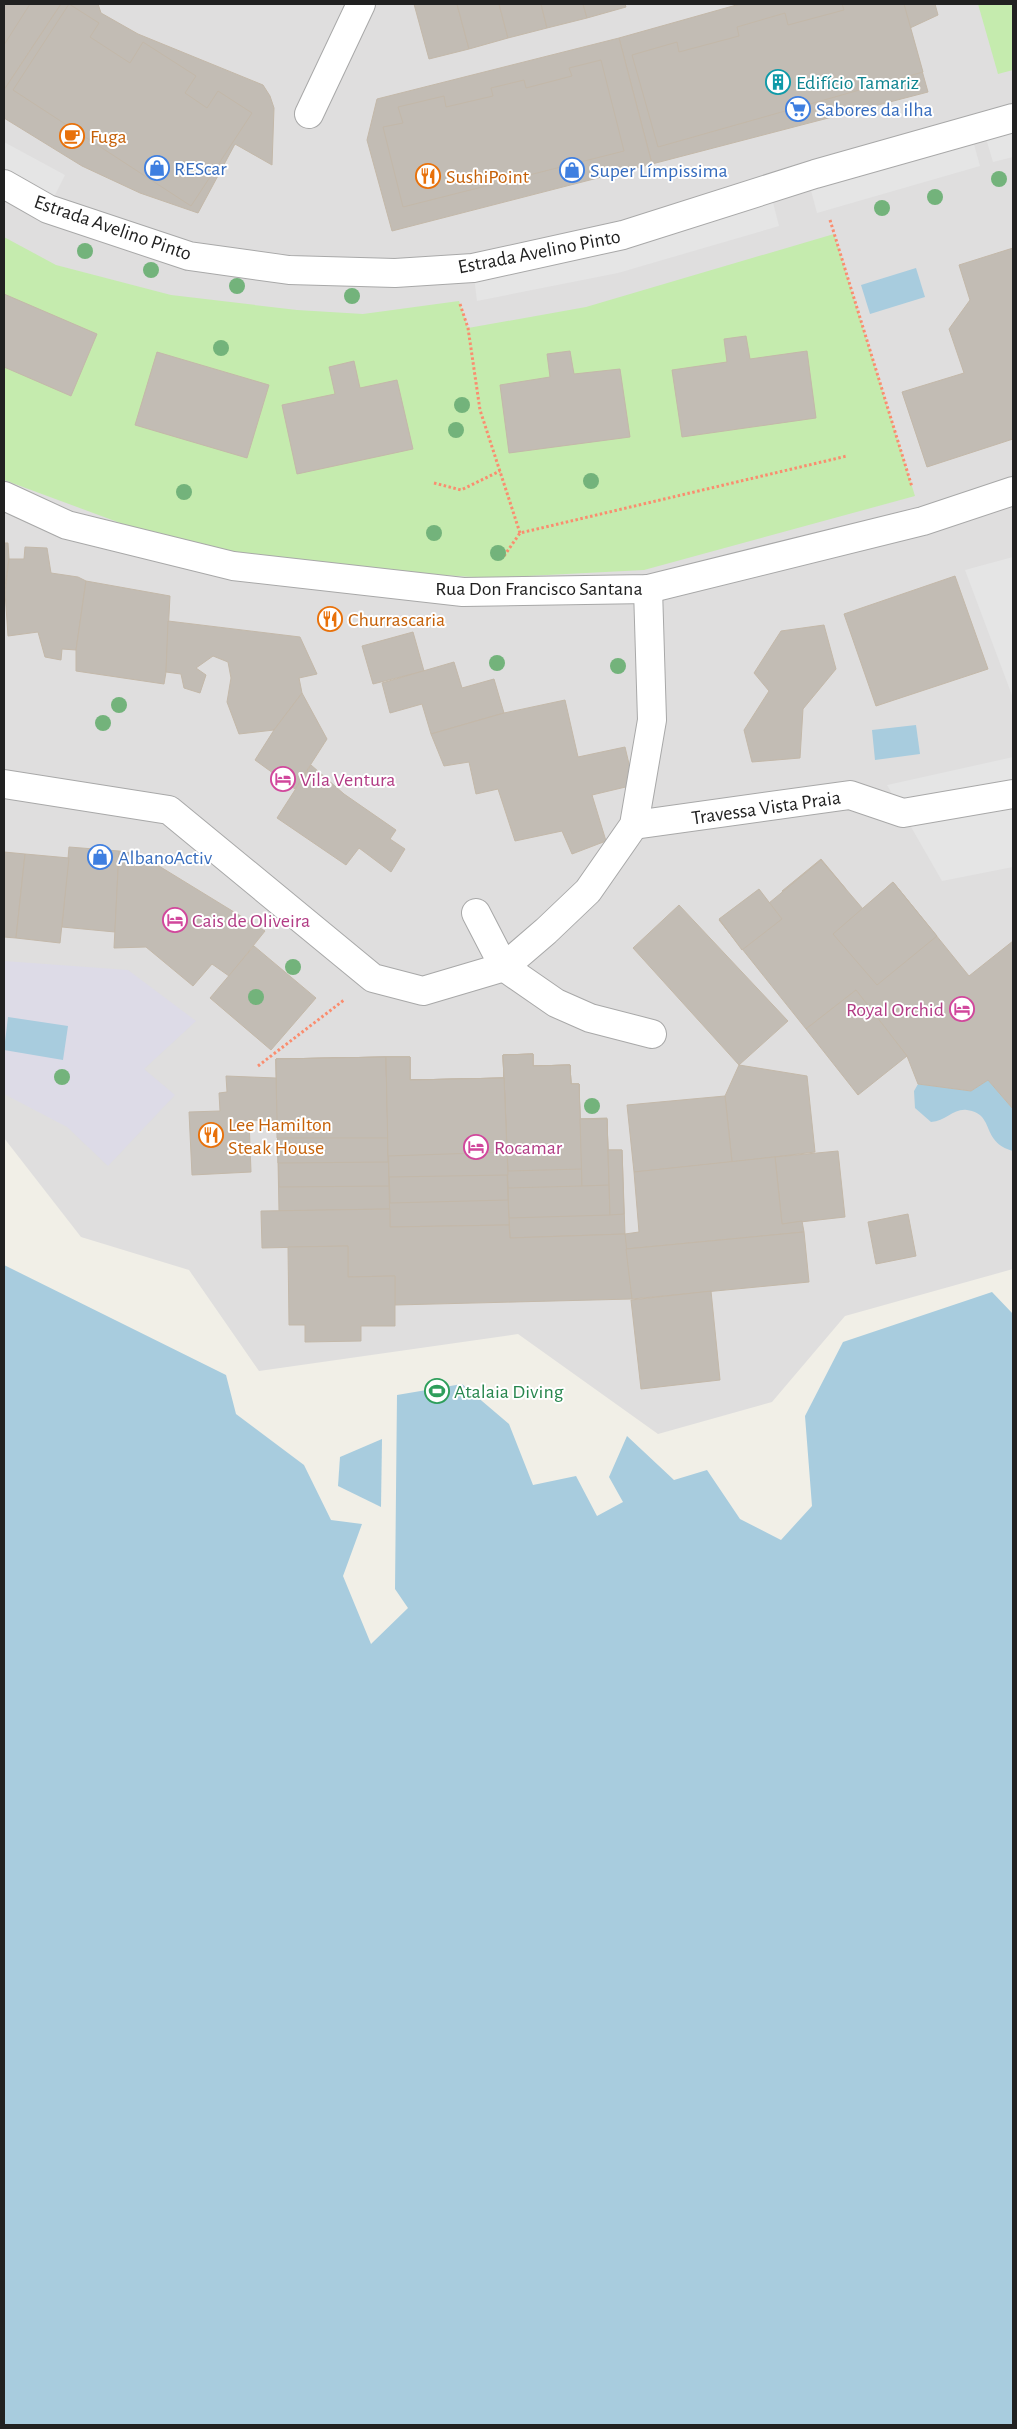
<svg xmlns="http://www.w3.org/2000/svg" width="1017" height="2429" font-family="'Alegreya Sans',sans-serif">
<rect width="100%" height="100%" fill="#f1efe7"/>
<path fill="#dfdede" d="M 4,4 L 1008,4 L 1013,16 L 1013,1269 L 845,1316 L 772,1402 L 658,1434 L 518,1334 L 259,1371 L 189,1270 L 81,1237 L 4,1138 Z"/>
<g fill="#c5ebae">
<path d="M 978,4 L 1013,4 L 1013,70 L 998,74 Z"/>
<path d="M 834,234 L 915,496 L 644,570 L 489,578 L 223,561 L 4,480 L 4,237 L 56,265 L 171,295 L 297,310 L 363,314 L 459,301 L 468,328 L 586,307 Z"/>
</g>
<g fill="#e5e5e5">
<path d="M 1013,127 L 1013,157 L 993,162 L 985,135 Z"/>
<path d="M 972,137 L 980,166 L 817,213 L 809,183 Z"/>
<path d="M 4,142 L 65,175 L 52,201 L 4,172 Z"/>
<path d="M 769,187 L 779,226 L 618,273 L 477,301 L 473,268 Z"/>
<path d="M 1013,557 L 1013,698 L 965,570 Z"/>
<path d="M 1013,757 L 1013,867 L 942,881 L 887,785 Z"/>
</g>
<path fill="#dddbe7" d="M 4,961 L 128,970 L 196,1021 L 144,1069 L 175,1095 L 108,1166 L 67,1127 L 4,1094 Z"/>
<g fill="#a8ccde">
<path d="M 916,268 L 925,297 L 870,314 L 861,285 Z"/>
<path d="M 916,725 L 920,754 L 875,760 L 872,730 Z"/>
<path d="M 8,1017 L 68,1026 L 63,1060 L 4,1050 Z"/>
<path d="M 988,1080 L 1013,1109 L 1013,1151 C 980,1142 996,1114 967,1110 C 954,1108 946,1121 931,1122 L 915,1108 L 914,1091 L 918,1084 L 971,1091 Z"/>
<path d="M 4,1265 L 226,1375 L 236,1414 L 304,1465 L 331,1520 L 362,1524 L 343,1576 L 371,1644 L 408,1608 L 395,1589 L 397,1395 L 462,1384 L 509,1424 L 533,1485 L 576,1476 L 597,1516 L 623,1502 L 609,1477 L 627,1436 L 674,1480 L 707,1470 L 740,1519 L 781,1540 L 812,1506 L 805,1416 L 843,1342 L 992,1292 L 1013,1314 L 1013,2425 L 4,2425 Z"/>
<path d="M 382,1439 L 381,1507 L 338,1486 L 340,1457 Z"/>
</g>
<g fill="#c2bcb4" stroke="#c3b8a9">
<path d="M 4,4 L 61,4 L 4,90 Z"/>
<path d="M 4,4 L 30,4 L 4,45 Z"/>
<path d="M 61,4 L 98,4 L 101,13 L 138,34 L 263,85 L 270,96 L 274,108 L 272,165 L 235,144 L 198,213 L 140,193 L 82,166 L 4,118 L 4,90 Z"/>
<path d="M 69,4 L 99,23 L 90,37 L 130,63 L 143,42 L 196,76 L 185,93 L 207,108 L 218,91 L 252,113 L 191,206 L 13,90 Z"/>
<path d="M 414,4 L 457,4 L 469,49 L 429,59 Z"/>
<path d="M 457,4 L 499,4 L 508,38 L 469,49 Z"/>
<path d="M 499,4 L 541,4 L 547,28 L 508,38 Z"/>
<path d="M 541,4 L 583,4 L 587,18 L 547,28 Z"/>
<path d="M 583,4 L 625,4 L 626,7 L 587,18 Z"/>
<path d="M 740,4 L 935,4 L 938,15 L 910,28 L 928,92 L 652,164 L 619,38 Z"/>
<path d="M 842,4 L 904,4 L 923,72 L 658,147 L 632,55 L 677,42 L 679,52 L 739,36 L 737,27 L 785,13 L 788,25 L 844,10 Z"/>
<path d="M 619,38 L 652,164 L 392,231 L 367,140 L 377,99 Z"/>
<path d="M 601,60 L 624,151 L 403,207 L 383,127 L 403,123 L 398,107 L 444,96 L 446,107 L 493,96 L 491,88 L 524,80 L 526,88 L 572,76 L 569,68 Z"/>
<path d="M 1013,248 L 1013,439 L 927,467 L 902,392 L 964,373 L 949,329 L 970,300 L 959,265 Z"/>
<path d="M 4,294 L 97,334 L 71,396 L 4,367 Z"/>
<path d="M 746,336 L 750,359 L 807,351 L 816,418 L 682,437 L 672,370 L 727,362 L 724,339 Z"/>
<path d="M 570,351 L 574,374 L 620,369 L 630,437 L 509,453 L 500,385 L 550,377 L 547,354 Z"/>
<path d="M 157,352 L 269,385 L 247,458 L 135,425 Z"/>
<path d="M 354,361 L 360,388 L 397,380 L 413,449 L 297,474 L 282,405 L 335,394 L 329,367 Z"/>
<path d="M 4,543 L 8,543 L 9,559 L 4,593 Z"/>
<path d="M 25,547 L 47,548 L 51,573 L 78,577 L 86,581 L 76,650 L 62,649 L 61,660 L 45,657 L 38,632 L 8,636 L 5,592 L 9,559 L 24,559 Z"/>
<path d="M 955,576 L 988,669 L 876,706 L 844,614 Z"/>
<path d="M 86,581 L 170,596 L 166,672 L 164,684 L 76,671 L 76,650 Z"/>
<path d="M 168,621 L 300,637 L 317,674 L 299,678 L 302,693 L 274,730 L 239,734 L 227,702 L 231,678 L 228,662 L 213,656 L 196,668 L 206,675 L 200,693 L 184,688 L 181,674 L 166,672 Z"/>
<path d="M 824,625 L 836,669 L 803,709 L 800,758 L 752,762 L 744,730 L 769,691 L 754,673 L 781,631 Z"/>
<path d="M 413,632 L 424,671 L 373,684 L 362,646 Z"/>
<path d="M 454,662 L 462,688 L 494,679 L 504,713 L 431,734 L 422,704 L 390,713 L 382,683 Z"/>
<path d="M 302,693 L 327,739 L 295,789 L 255,760 L 274,730 Z"/>
<path d="M 565,700 L 578,757 L 625,747 L 634,785 L 592,795 L 606,841 L 572,854 L 562,831 L 515,841 L 498,789 L 476,794 L 469,762 L 444,766 L 431,734 L 504,713 Z"/>
<path d="M 311,765 L 344,794 L 396,830 L 390,839 L 405,849 L 391,872 L 359,848 L 346,865 L 277,818 Z"/>
<path d="M 69,847 L 119,851 L 115,932 L 62,927 Z"/>
<path d="M 119,851 L 141,855 L 265,931 L 229,976 L 212,964 L 193,986 L 146,947 L 114,948 Z"/>
<path d="M 4,852 L 25,854 L 16,938 L 4,937 Z"/>
<path d="M 25,854 L 69,858 L 60,943 L 16,938 Z"/>
<path d="M 821,859 L 846,889 L 807,921 L 782,891 Z"/>
<path d="M 821,860 L 863,909 L 893,882 L 969,976 L 1013,941 L 1013,1109 L 988,1080 L 971,1091 L 918,1084 L 907,1056 L 856,990 L 806,1029 L 719,920 L 759,890 L 769,903 Z"/>
<path d="M 893,882 L 937,936 L 877,985 L 833,934 Z"/>
<path d="M 759,889 L 782,919 L 742,950 L 719,919 Z"/>
<path d="M 679,905 L 788,1021 L 739,1065 L 633,948 Z"/>
<path d="M 254,946 L 316,998 L 271,1050 L 210,998 Z"/>
<path d="M 856,990 L 907,1056 L 858,1095 L 806,1029 Z"/>
<path d="M 533,1054 L 533,1066 L 570,1065 L 571,1084 L 579,1084 L 580,1119 L 607,1118 L 608,1150 L 622,1150 L 625,1234 L 510,1238 L 503,1055 Z"/>
<path d="M 533,1054 L 533,1066 L 570,1065 L 571,1084 L 579,1084 L 580,1119 L 607,1119 L 610,1215 L 509,1218 L 503,1055 Z"/>
<path d="M 533,1054 L 533,1066 L 570,1065 L 571,1084 L 579,1084 L 582,1186 L 508,1188 L 503,1055 Z"/>
<path d="M 533,1054 L 533,1066 L 570,1065 L 571,1084 L 579,1084 L 582,1169 L 508,1171 L 503,1055 Z"/>
<path d="M 386,1057 L 390,1209 L 279,1211 L 276,1059 Z"/>
<path d="M 386,1057 L 410,1057 L 410,1080 L 504,1078 L 509,1225 L 390,1227 Z"/>
<path d="M 386,1057 L 389,1186 L 279,1187 L 276,1059 Z"/>
<path d="M 386,1057 L 388,1162 L 278,1163 L 276,1059 Z"/>
<path d="M 386,1057 L 388,1138 L 277,1138 L 276,1059 Z"/>
<path d="M 386,1057 L 410,1057 L 410,1080 L 504,1078 L 508,1200 L 390,1203 Z"/>
<path d="M 386,1057 L 410,1057 L 410,1080 L 504,1078 L 508,1175 L 389,1177 Z"/>
<path d="M 386,1057 L 410,1057 L 410,1080 L 504,1078 L 507,1152 L 388,1156 Z"/>
<path d="M 739,1065 L 807,1076 L 815,1152 L 732,1162 L 725,1096 Z"/>
<path d="M 226,1076 L 276,1078 L 277,1121 L 249,1120 L 251,1172 L 192,1175 L 189,1112 L 220,1111 L 219,1093 L 227,1092 Z"/>
<path d="M 725,1096 L 732,1162 L 634,1172 L 627,1105 Z"/>
<path d="M 580,1119 L 607,1119 L 609,1185 L 582,1186 Z"/>
<path d="M 608,1150 L 622,1150 L 624,1214 L 610,1215 Z"/>
<path d="M 838,1151 L 845,1217 L 782,1224 L 775,1157 Z"/>
<path d="M 775,1157 L 782,1224 L 802,1221 L 804,1232 L 626,1249 L 625,1234 L 639,1232 L 634,1172 Z"/>
<path d="M 390,1209 L 390,1227 L 509,1225 L 510,1238 L 625,1234 L 632,1299 L 395,1305 L 395,1276 L 348,1277 L 348,1246 L 262,1248 L 261,1211 Z"/>
<path d="M 908,1214 L 916,1256 L 876,1264 L 868,1222 Z"/>
<path d="M 804,1232 L 809,1282 L 632,1299 L 626,1249 Z"/>
<path d="M 348,1246 L 348,1277 L 395,1276 L 395,1326 L 361,1326 L 361,1341 L 305,1342 L 305,1325 L 289,1325 L 288,1247 Z"/>
<path d="M 711,1291 L 720,1380 L 641,1389 L 631,1300 Z"/>
</g>
<g fill="none" stroke-linecap="round" stroke-linejoin="round">
<defs>
<g id="minor">
<path d="M 309,114 L 361,4"/>
<path d="M 4,184 L 48,209 L 189,256 L 289,270 L 395,273 L 473,268 L 623,235 L 815,174 L 1013,118"/>
<path d="M 4,496 L 67,525 L 233,566 L 463,592 L 648,589 L 923,521 L 1013,491"/>
<path d="M 4,784 L 169,810 L 373,978 L 423,991 L 504,967 L 546,931 L 588,891 L 634,825 L 652,720 L 648,589"/>
<path d="M 634,825 L 850,795 L 903,813 L 1013,794"/>
<path d="M 476,913 L 504,967 L 556,1003 L 590,1018 L 652,1034"/>
</g>
</defs>
<use href="#minor" stroke="#a8a8a8" stroke-width="30"/>
<g stroke="#fa8d6f" stroke-width="3" stroke-dasharray="2.5 2.5" stroke-linecap="butt">
<path d="M 830,220 L 912,487"/>
<path d="M 460,304 L 468,328 L 480,410 L 520,533"/>
<path d="M 434,483 L 461,490 L 500,471"/>
<path d="M 504,556 L 520,533 L 847,456"/>
<path d="M 258,1066 L 344,1000"/>
</g>
<use href="#minor" stroke="#fff" stroke-width="28"/>
</g>
<g fill="#73b37b">
<circle cx="999" cy="179" r="8"/>
<circle cx="935" cy="197" r="8"/>
<circle cx="882" cy="208" r="8"/>
<circle cx="85" cy="251" r="8"/>
<circle cx="151" cy="270" r="8"/>
<circle cx="237" cy="286" r="8"/>
<circle cx="352" cy="296" r="8"/>
<circle cx="221" cy="348" r="8"/>
<circle cx="462" cy="405" r="8"/>
<circle cx="456" cy="430" r="8"/>
<circle cx="591" cy="481" r="8"/>
<circle cx="184" cy="492" r="8"/>
<circle cx="434" cy="533" r="8"/>
<circle cx="498" cy="553" r="8"/>
<circle cx="497" cy="663" r="8"/>
<circle cx="618" cy="666" r="8"/>
<circle cx="119" cy="705" r="8"/>
<circle cx="103" cy="723" r="8"/>
<circle cx="293" cy="967" r="8"/>
<circle cx="256" cy="997" r="8"/>
<circle cx="62" cy="1077" r="8"/>
<circle cx="592" cy="1106" r="8"/>
</g>
<defs>
<symbol id="building-ring" viewBox="-11 -11 22 22"><circle r="9.5" fill="#fff" stroke="#0f9aa8" stroke-width="1.5"/><path d="M-4-6H4V6H1V3H-1V6H-4ZM-2.5-4.3h1.7v1.8h-1.7ZM.8-4.3h1.7v1.8H.8ZM-2.5-1h1.7V.8h-1.7ZM.8-1h1.7V.8H.8Z" fill="#0f9aa8"/></symbol>
<symbol id="supermarket-ring" viewBox="-11 -11 22 22"><circle r="9.5" fill="#fff" stroke="#3f7fe0" stroke-width="1.5"/><path d="M-6-5.5h2.5l.6 2H6L4.5 2H-2.5L-4.4-4H-6ZM-1.5 3.2a1.3 1.3 0 1 0 .1 0ZM3 3.2a1.3 1.3 0 1 0 .1 0Z" fill="#3f7fe0"/></symbol>
<symbol id="cafe-ring" viewBox="-11 -11 22 22"><circle r="9.5" fill="#fff" stroke="#e8710a" stroke-width="1.5"/><path d="M-5.5-4.5H6V0H3Q3 3.5 0 3.5H-2.5Q-5.5 3.5-5.5 0ZM3-3.2v2h1.7v-2ZM-6 4.5H4V6H-6Z" fill="#e8710a"/></symbol>
<symbol id="shop-ring" viewBox="-11 -11 22 22"><circle r="9.5" fill="#fff" stroke="#3f7fe0" stroke-width="1.5"/><path d="M-5-2.5h2.3a2.7 3.5 0 0 1 5.4 0H5L5.5 6h-11ZM-1.5-2.5h3a1.5 2.3 0 0 0-3 0Z" fill="#3f7fe0"/></symbol>
<symbol id="restaurant-ring" viewBox="-11 -11 22 22"><circle r="9.5" fill="#fff" stroke="#e8710a" stroke-width="1.5"/><path d="M-5-6h1v4h1v-4h1v4h1v-4h1v5L-1.5 .5V6h-2V.5L-5-1ZM5-6V6H3V1.5H1.5Q1.5-4 5-6Z" fill="#e8710a"/></symbol>
<symbol id="hotel-ring" viewBox="-11 -11 22 22"><circle r="9.5" fill="#fff" stroke="#d1479c" stroke-width="1.5"/><path d="M-6-4.5h1.5V1H6V5H4.5V3h-9V5H-6ZM-4 0a1.8 1.8 0 1 1 3.6 0ZM.5 0V-2.5h3Q6-2.5 6 0Z" fill="#d1479c"/></symbol>
<symbol id="stadium-ring" viewBox="-11 -11 22 22"><circle r="9.5" fill="#fff" stroke="#2e9e5b" stroke-width="1.5"/><path d="M0-5a6.5 5 0 1 0 0 10a6.5 5 0 1 0 0-10ZM-3.5-1.8h7v3.6h-7Z" fill="#2e9e5b"/></symbol>
</defs>
<g fill-rule="evenodd">
<use href="#building-ring" x="764" y="68" width="28" height="28"/>
<use href="#supermarket-ring" x="784" y="95" width="28" height="28"/>
<use href="#cafe-ring" x="58" y="122" width="28" height="28"/>
<use href="#shop-ring" x="143" y="154" width="28" height="28"/>
<use href="#shop-ring" x="558" y="156" width="28" height="28"/>
<use href="#restaurant-ring" x="414" y="162" width="28" height="28"/>
<use href="#restaurant-ring" x="316" y="605" width="28" height="28"/>
<use href="#hotel-ring" x="269" y="765" width="28" height="28"/>
<use href="#shop-ring" x="86" y="843" width="28" height="28"/>
<use href="#hotel-ring" x="161" y="906" width="28" height="28"/>
<use href="#hotel-ring" x="948" y="995" width="28" height="28"/>
<use href="#restaurant-ring" x="197" y="1121" width="28" height="28"/>
<use href="#hotel-ring" x="462" y="1133" width="28" height="28"/>
<use href="#stadium-ring" x="423" y="1377" width="28" height="28"/>
</g>
<g text-anchor="middle" stroke-width="4" stroke-linejoin="round" paint-order="stroke">
<g font-size="20" fill="#0d838f" stroke="#fff" text-anchor="start">
<text x="796" y="89">Edifício Tamariz</text>
</g>
<g font-size="20" fill="#366cbe" stroke="#fff" text-anchor="start">
<text x="816" y="116">Sabores da ilha</text>
<text x="174" y="175">REScar</text>
<text x="590" y="177">Super Límpissima</text>
<text x="118" y="864">AlbanoActiv</text>
</g>
<g font-size="20" fill="#c56008" stroke="#fff" text-anchor="start">
<text x="90" y="143">Fuga</text>
<text x="446" y="183">SushiPoint</text>
<text x="348" y="626">Churrascaria</text>
<text x="228" y="1131">Lee Hamilton<tspan x="228" dy="23">Steak House</tspan></text>
</g>
<g font-size="20" fill="#212121" stroke="#fff">
<text transform="translate(113 227) rotate(19)" y="7">Estrada Avelino Pinto</text>
<text transform="translate(539 251) rotate(-11)" y="7">Estrada Avelino Pinto</text>
<text x="539" y="595">Rua Don Francisco Santana</text>
<text transform="translate(766 807) rotate(-8)" y="7">Travessa Vista Praia</text>
</g>
<g font-size="20" fill="#b23c85" stroke="#fff" text-anchor="start">
<text x="300" y="786">Vila Ventura</text>
<text x="192" y="927">Cais de Oliveira</text>
<text x="944" y="1016" text-anchor="end">Royal Orchid</text>
<text x="494" y="1154">Rocamar</text>
</g>
<g font-size="20" fill="#27864d" stroke="#fff" text-anchor="start">
<text x="454" y="1398">Atalaia Diving</text>
</g>
</g>
<rect width="1017" height="2429" fill="none" stroke="#212121" stroke-width="10"/>
</svg>
